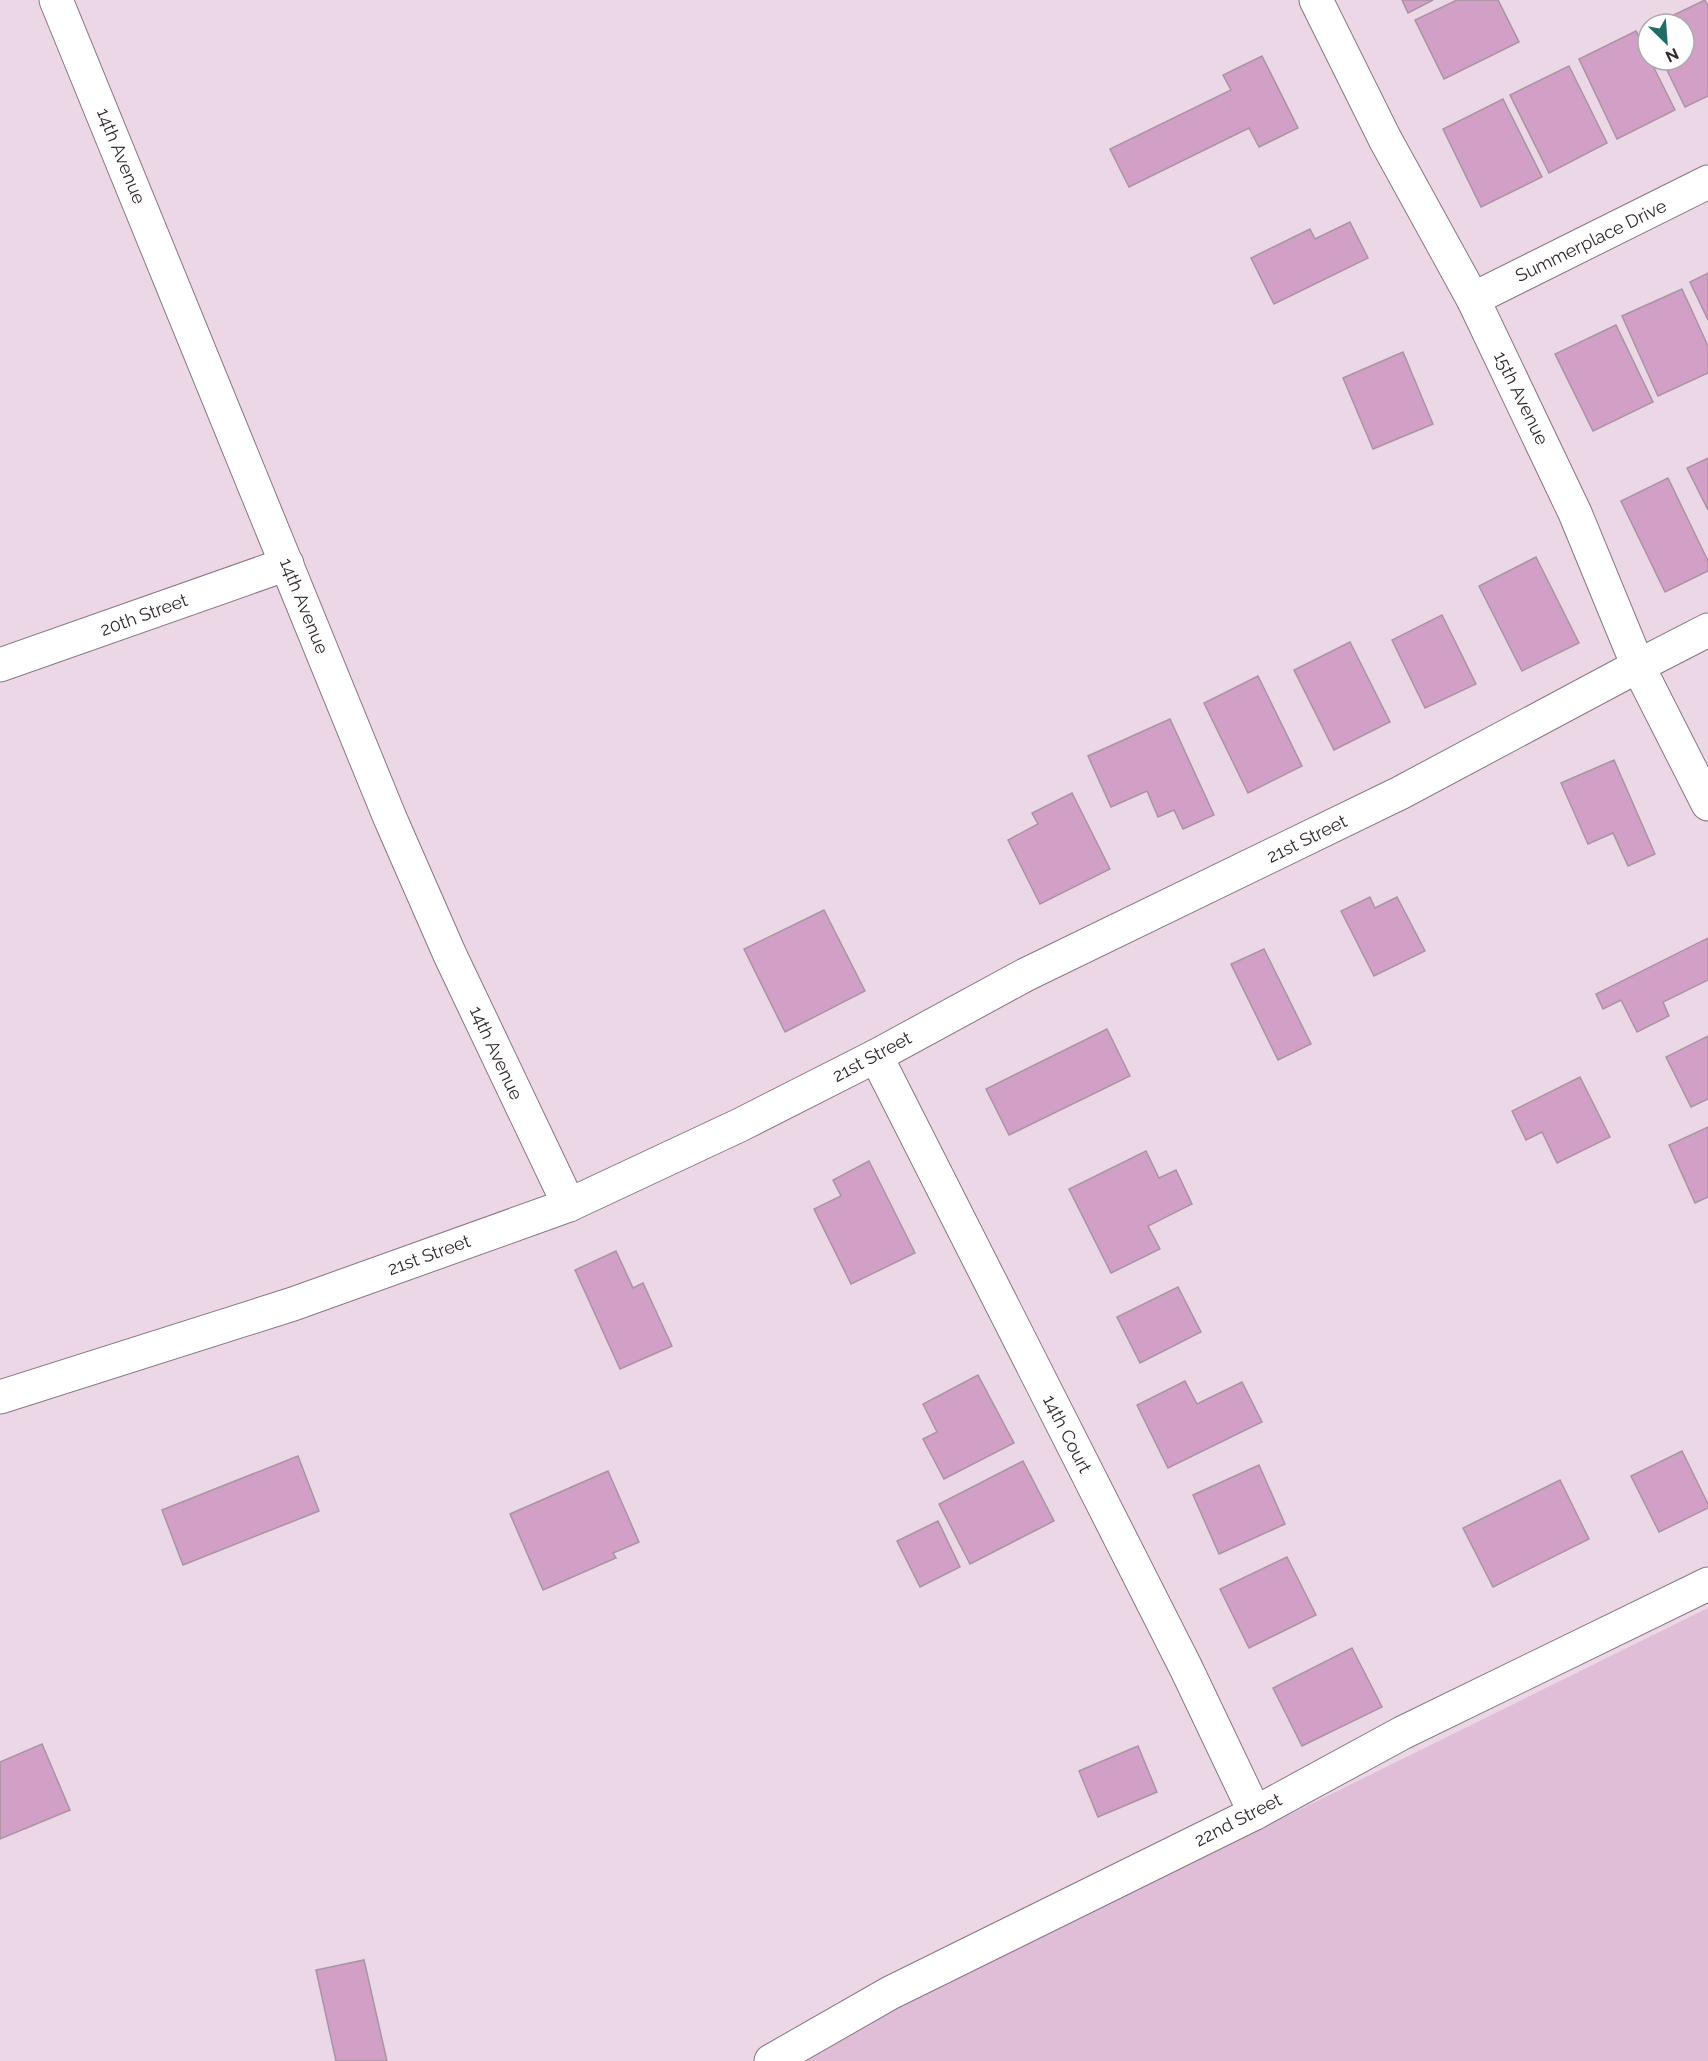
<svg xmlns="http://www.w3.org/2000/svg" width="1708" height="2061" font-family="Raleway,sans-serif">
<rect width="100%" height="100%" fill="#ecd7e6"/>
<path fill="#e0bed7" d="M 1708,1608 L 1708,2061 L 805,2061 L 894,2010 Z"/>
<g fill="#d2a0c6" stroke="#a894a2" stroke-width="1.5">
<path d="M 1402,0 L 1433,0 L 1408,13 Z"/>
<path d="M 1457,0 L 1498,0 L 1519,42 L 1444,79 L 1415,20 Z"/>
<path d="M 1705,0 L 1708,6 L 1708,96 L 1685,107 L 1662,60 L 1684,60 L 1684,24 L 1655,24 Z"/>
<path d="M 1636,31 L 1648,55 L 1648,60 L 1650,60 L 1675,110 L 1617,139 L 1579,59 Z"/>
<path d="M 1262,56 L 1298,128 L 1259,147 L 1249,128 L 1129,187 L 1110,149 L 1231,90 L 1223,75 Z"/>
<path d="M 1569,66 L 1607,143 L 1549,173 L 1510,95 Z"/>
<path d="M 1503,99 L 1542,177 L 1481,207 L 1443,129 Z"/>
<path d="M 1350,222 L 1368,258 L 1274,304 L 1251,258 L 1310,229 L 1315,239 Z"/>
<path d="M 1708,273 L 1708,320 L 1690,282 Z"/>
<path d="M 1682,289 L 1708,346 L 1708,373 L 1658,396 L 1622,316 Z"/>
<path d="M 1616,325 L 1653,402 L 1593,431 L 1555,354 Z"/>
<path d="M 1403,352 L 1433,424 L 1373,449 L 1343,378 Z"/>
<path d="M 1708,458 L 1708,510 L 1687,468 Z"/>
<path d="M 1668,478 L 1708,561 L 1708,571 L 1665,592 L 1621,501 Z"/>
<path d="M 1536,557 L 1579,643 L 1522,671 L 1479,586 Z"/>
<path d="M 1442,615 L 1476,684 L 1425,708 L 1392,640 Z"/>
<path d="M 1350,642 L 1390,722 L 1334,750 L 1294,670 Z"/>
<path d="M 1258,676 L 1302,766 L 1248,793 L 1204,703 Z"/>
<path d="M 1170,719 L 1214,815 L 1183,829 L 1174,810 L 1158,817 L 1147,791 L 1111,807 L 1088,756 Z"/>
<path d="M 1614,760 L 1655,854 L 1628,866 L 1613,833 L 1588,844 L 1561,783 Z"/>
<path d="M 1072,793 L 1110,869 L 1040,904 L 1008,840 L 1038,824 L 1032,813 Z"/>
<path d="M 1370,897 L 1375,908 L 1397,897 L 1425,951 L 1374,976 L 1341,911 Z"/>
<path d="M 824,910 L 865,991 L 785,1032 L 744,949 Z"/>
<path d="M 1708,938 L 1708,980 L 1663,1002 L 1669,1016 L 1637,1032 L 1621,1000 L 1603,1009 L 1596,994 Z"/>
<path d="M 1264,949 L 1311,1044 L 1278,1060 L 1231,964 Z"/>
<path d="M 1107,1029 L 1130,1076 L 1009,1135 L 986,1089 Z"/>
<path d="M 1708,1036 L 1708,1099 L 1691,1107 L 1666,1057 Z"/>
<path d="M 1580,1077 L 1610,1137 L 1557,1163 L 1542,1132 L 1526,1140 L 1512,1111 Z"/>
<path d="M 1708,1127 L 1708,1197 L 1695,1203 L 1669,1145 Z"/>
<path d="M 1146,1151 L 1159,1178 L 1176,1170 L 1192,1204 L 1148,1226 L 1160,1249 L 1111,1273 L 1069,1189 Z"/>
<path d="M 869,1161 L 915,1253 L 851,1284 L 814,1209 L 841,1196 L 833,1180 Z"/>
<path d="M 616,1251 L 633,1288 L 643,1283 L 672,1346 L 620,1369 L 575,1270 Z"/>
<path d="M 1178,1287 L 1201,1332 L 1140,1363 L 1117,1317 Z"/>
<path d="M 978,1375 L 1014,1443 L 944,1479 L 923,1439 L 937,1432 L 923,1404 Z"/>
<path d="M 1185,1381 L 1197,1404 L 1242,1382 L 1262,1422 L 1168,1468 L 1137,1405 Z"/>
<path d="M 1682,1451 L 1708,1504 L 1708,1508 L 1659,1532 L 1631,1476 Z"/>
<path d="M 298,1456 L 319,1511 L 183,1565 L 162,1510 Z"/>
<path d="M 1023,1461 L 1054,1521 L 970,1564 L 939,1504 Z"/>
<path d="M 1259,1465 L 1285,1524 L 1219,1554 L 1193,1495 Z"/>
<path d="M 608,1471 L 639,1542 L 613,1553 L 616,1558 L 543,1590 L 510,1514 Z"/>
<path d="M 1560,1480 L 1589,1539 L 1493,1587 L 1463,1528 Z"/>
<path d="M 938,1521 L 960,1567 L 920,1587 L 897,1541 Z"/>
<path d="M 1287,1557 L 1316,1615 L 1249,1648 L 1220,1589 Z"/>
<path d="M 1352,1648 L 1382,1707 L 1302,1746 L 1273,1688 Z"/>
<path d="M 42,1744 L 70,1810 L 0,1839 L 0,1762 Z"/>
<path d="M 1138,1746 L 1157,1792 L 1098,1817 L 1079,1771 Z"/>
<path d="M 364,1960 L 387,2061 L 336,2061 L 316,1970 Z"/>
</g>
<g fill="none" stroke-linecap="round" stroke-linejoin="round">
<defs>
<g id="minor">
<path d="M 56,0 L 390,818 L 450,955 L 569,1205"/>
<path d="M 1316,0 L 1385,139 L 1473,299 L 1575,513 L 1638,666 L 1708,804"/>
<path d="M 1473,299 L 1708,182"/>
<path d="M 0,665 L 287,564"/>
<path d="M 876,1056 L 1186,1668 L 1255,1813"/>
<path d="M 0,1397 L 293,1304 L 569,1205 L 740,1125 L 876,1056 L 1025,975 L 1400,793 L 1638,666 L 1708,630"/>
<path d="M 771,2061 L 890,1993 L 1255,1813 L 1402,1733 L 1708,1584"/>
</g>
</defs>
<use href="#minor" stroke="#897684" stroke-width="35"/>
<use href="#minor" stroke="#fff" stroke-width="33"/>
</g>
<g text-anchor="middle" stroke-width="5" stroke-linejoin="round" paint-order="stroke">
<g font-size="18" fill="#30282e" stroke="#fff">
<text transform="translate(121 156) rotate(68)" y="6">14th Avenue</text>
<text transform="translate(1591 241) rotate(-26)" y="6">Summerplace Drive</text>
<text transform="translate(1521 398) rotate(64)" y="6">15th Avenue</text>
<text transform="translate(304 606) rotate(68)" y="6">14th Avenue</text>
<text transform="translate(144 615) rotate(-20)" y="6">20th Street</text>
<text transform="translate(1307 839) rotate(-26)" y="6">21st Street</text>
<text transform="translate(496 1053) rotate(65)" y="6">14th Avenue</text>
<text transform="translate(872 1057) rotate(-28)" y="6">21st Street</text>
<text transform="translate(429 1255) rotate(-20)" y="6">21st Street</text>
<text transform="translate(1067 1434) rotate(63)" y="6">14th Court</text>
<text transform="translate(1238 1820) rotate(-27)" y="6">22nd Street</text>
</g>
</g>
<g transform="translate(1666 42) rotate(155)"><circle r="28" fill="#ffffff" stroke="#aca9ab" stroke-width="1.5"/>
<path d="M0-4.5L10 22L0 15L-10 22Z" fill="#216c67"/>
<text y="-9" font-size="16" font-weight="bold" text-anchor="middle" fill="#30282e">N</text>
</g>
</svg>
